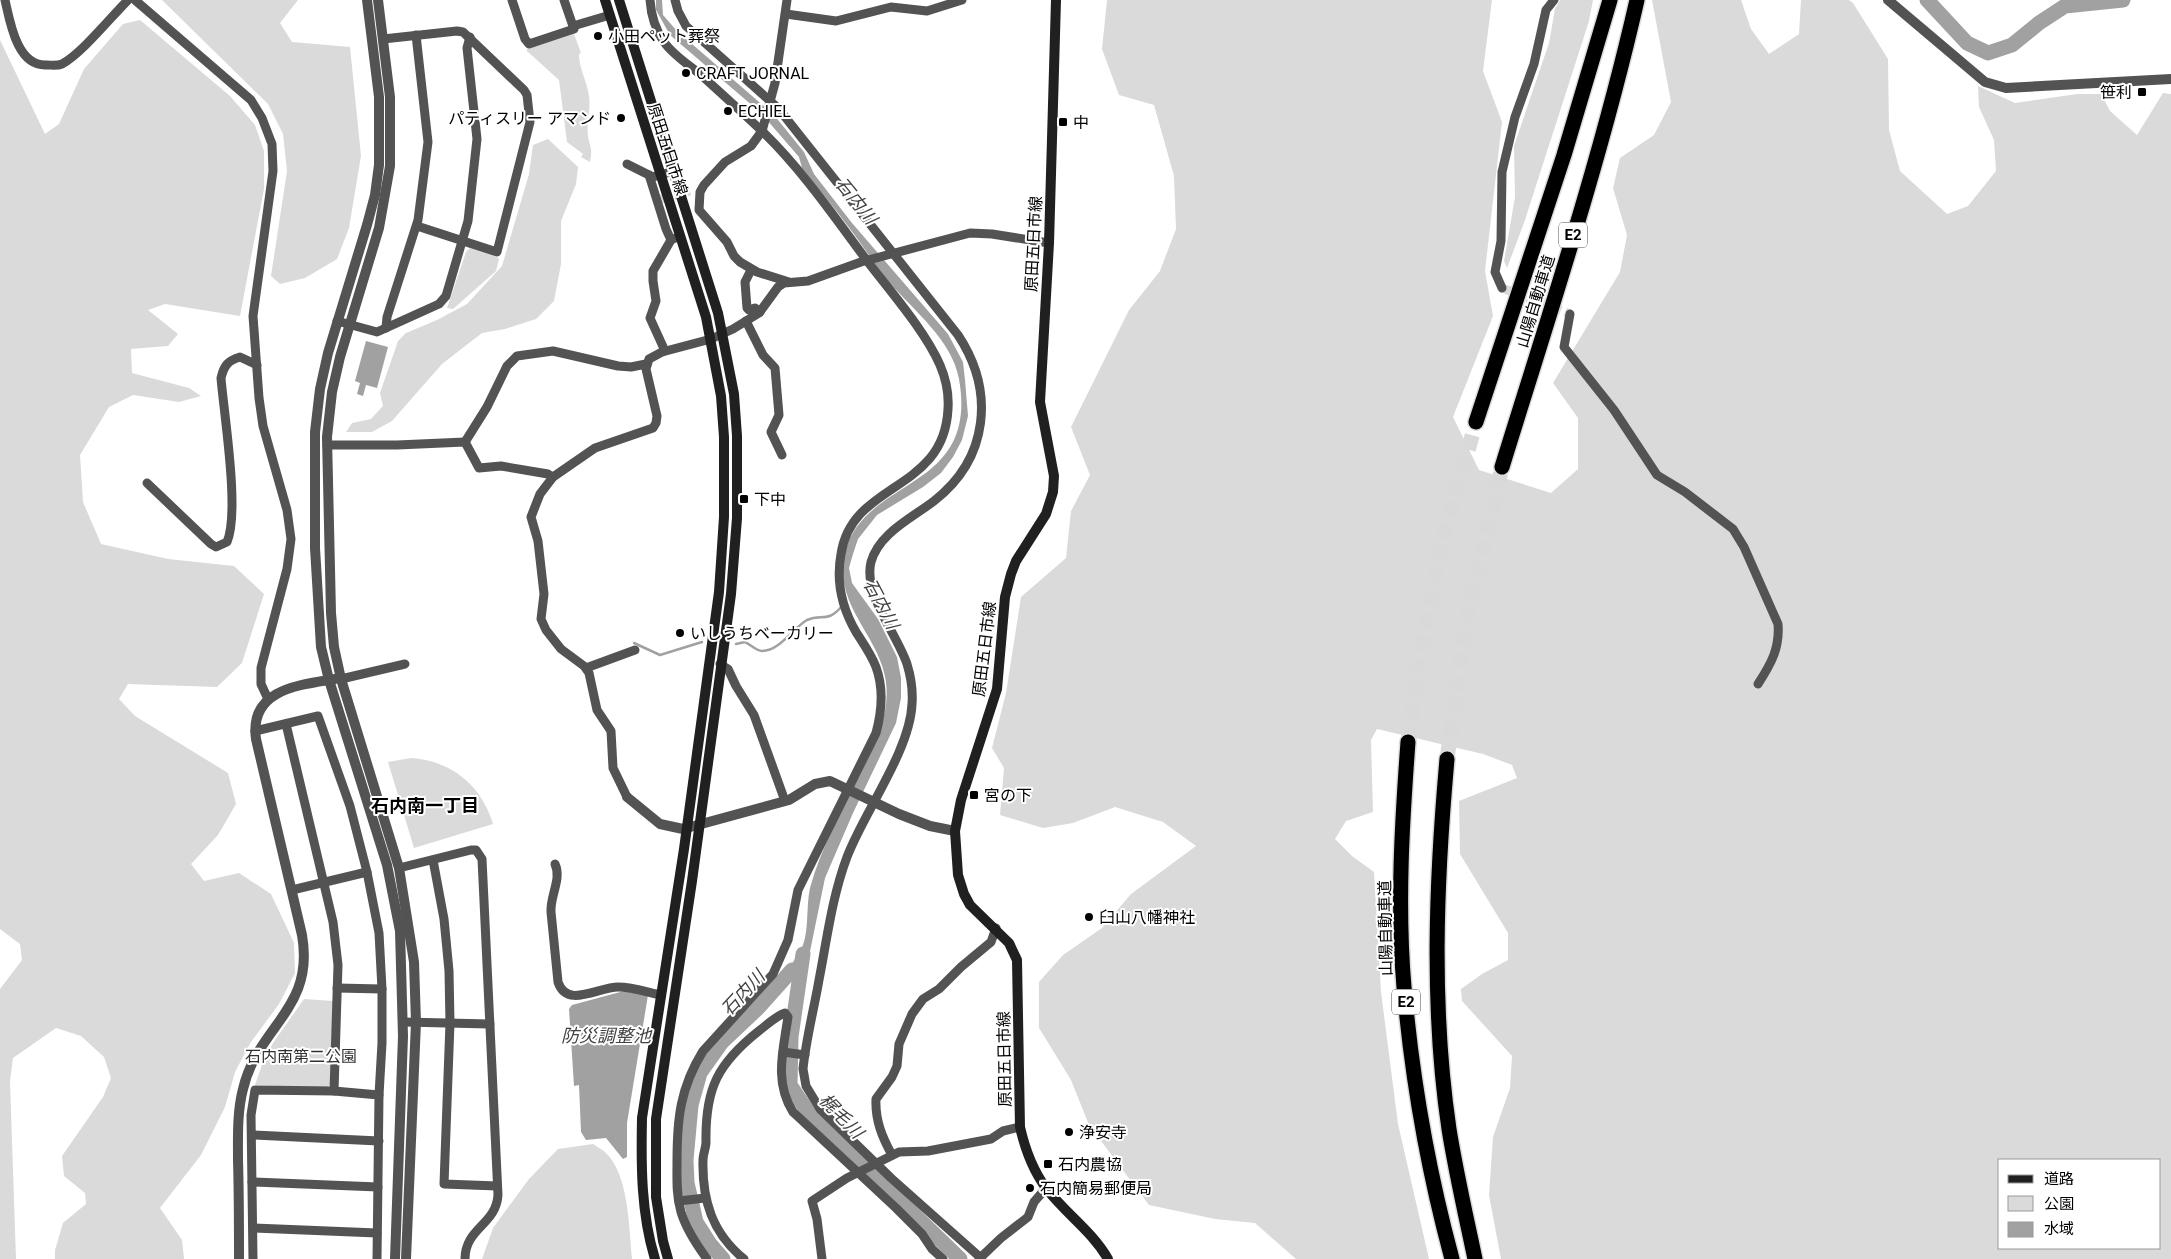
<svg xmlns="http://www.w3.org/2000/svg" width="2171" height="1259" font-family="Roboto,'Noto Sans JP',sans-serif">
<rect width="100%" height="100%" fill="#fff"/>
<g fill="#dadada" fill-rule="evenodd">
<path d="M 162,0 L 298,0 L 280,23 L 292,42 L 350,47 L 361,156 L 349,228 L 337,259 L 305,278 L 280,284 L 271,276 L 287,171 L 283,134 L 268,104 Z"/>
<path d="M 1107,0 L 1492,0 L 1483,71 L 1502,122 L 1485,271 L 1493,316 L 1453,417 L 1479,470 L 1551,493 L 1578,469 L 1578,418 L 1553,383 L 1620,272 L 1627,235 L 1613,188 L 1620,158 L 1654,135 L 1671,102 L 1652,0 L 1741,0 L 1751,29 L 1769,54 L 1799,34 L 1801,0 L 1849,0 L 1853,3 L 1888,59 L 1889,130 L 1900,171 L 1947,214 L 1968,206 L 1996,171 L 1994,140 L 1979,107 L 1978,86 L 2015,103 L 2077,94 L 2101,94 L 2110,111 L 2137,135 L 2163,93 L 2171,94 L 2171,1259 L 1501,1259 L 1489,1195 L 1493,1137 L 1510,1088 L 1512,1056 L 1462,1001 L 1461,989 L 1482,974 L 1508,960 L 1508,933 L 1460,854 L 1459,801 L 1517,778 L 1512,765 L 1483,754 L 1377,729 L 1371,740 L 1373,812 L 1346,821 L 1335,839 L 1352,856 L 1374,872 L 1381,992 L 1398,1124 L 1429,1259 L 1296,1259 L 1255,1223 L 1215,1219 L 1149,1205 L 1089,1125 L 1071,1080 L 1039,1028 L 1039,982 L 1063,955 L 1102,928 L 1131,894 L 1196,846 L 1163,822 L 1115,807 L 1073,823 L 1043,828 L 1000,815 L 1004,768 L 992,748 L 1006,693 L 1021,597 L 1066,558 L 1071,511 L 1090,475 L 1071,427 L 1129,310 L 1160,271 L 1176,229 L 1174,176 L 1154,105 L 1119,95 L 1102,49 ZM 2000,1160 L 2160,1160 L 2160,1248 L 2000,1248 Z"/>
<path d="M 1560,0 L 1593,0 L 1589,21 L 1524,223 L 1507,268 L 1504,261 L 1515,197 L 1514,146 L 1549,43 L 1555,9 Z"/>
<path d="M 140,20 L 230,96 L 255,125 L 264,151 L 264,189 L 240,316 L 165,304 L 148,310 L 178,334 L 168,346 L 131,349 L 132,373 L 189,388 L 201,396 L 179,402 L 133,395 L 109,407 L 80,455 L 83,502 L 101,544 L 168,559 L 234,566 L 264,594 L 242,663 L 217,687 L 128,684 L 119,699 L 135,716 L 228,773 L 236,804 L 218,835 L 191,864 L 204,881 L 239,873 L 271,894 L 294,943 L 295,973 L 279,1004 L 251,1042 L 235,1072 L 225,1107 L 201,1155 L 160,1208 L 182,1240 L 184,1259 L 55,1259 L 55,1250 L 63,1223 L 86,1204 L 85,1193 L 64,1176 L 62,1156 L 103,1097 L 111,1078 L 104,1057 L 81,1036 L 56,1028 L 13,1058 L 10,1081 L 16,1259 L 0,1259 L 0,989 L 22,960 L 20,944 L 0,929 L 0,40 L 45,134 L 59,124 L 84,69 L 123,24 Z"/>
<path d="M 574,34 L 581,53 L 579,54 C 579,69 587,81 589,96 C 591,110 586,124 588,136 C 590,149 593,147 590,162 L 581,157 L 583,154 L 567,142 L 559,80 L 527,51 L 527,49 Z"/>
<path d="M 548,139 L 578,167 L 576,184 L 561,221 L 561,264 L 554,301 L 536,319 L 505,329 L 482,333 L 442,364 L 392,421 L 372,432 L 346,432 L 352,423 L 371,419 L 383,406 L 380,393 L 398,341 L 406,333 L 437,320 L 467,304 L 502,266 L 529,174 L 533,145 Z"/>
<path d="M 470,248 L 497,257 L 499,259 L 496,271 L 453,309 L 447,308 L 466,252 Z"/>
<path d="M 411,758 C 452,761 481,785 493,824 L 414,848 L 388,762 Z"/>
<path d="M 304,999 L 333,1001 L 330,1085 L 326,1088 L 255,1085 L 264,1059 L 273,1043 Z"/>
<path d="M 593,1144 C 597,1147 602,1149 606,1153 C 629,1175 629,1229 632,1259 L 482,1259 L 493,1228 L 529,1179 L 558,1149 Z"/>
</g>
<g fill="#a1a1a1">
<path d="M 656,0 L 662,0 L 663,15 L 677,31 L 774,115 L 804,152 L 814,174 L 852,223 L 948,334 L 963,362 L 965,380 L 968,416 L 962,440 L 953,457 L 941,473 L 923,487 L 877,515 L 858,539 L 853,554 L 849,568 L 852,583 L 878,619 L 897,657 L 901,678 L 901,698 L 896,723 L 853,813 L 825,878 L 806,971 L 772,987 C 783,974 796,961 803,945 C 809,928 806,906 810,888 C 821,848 842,810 861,773 C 875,744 890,716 886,682 C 880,635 832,605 845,552 C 865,476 979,492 959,379 C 952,340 914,311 890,283 C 874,264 862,244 847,225 C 832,205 817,187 802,168 L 799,157 L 761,113 L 670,35 L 656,10 Z"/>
<path d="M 366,341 L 388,347 L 377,388 L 366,385 L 363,396 L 357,394 L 360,383 L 355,381 Z"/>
<path d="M 624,991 L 648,995 L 627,1123 L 627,1157 L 623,1159 L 606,1138 L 586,1140 L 581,1132 L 579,1085 L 574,1086 L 569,1009 L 572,1005 Z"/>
</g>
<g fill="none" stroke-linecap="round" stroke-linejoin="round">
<g stroke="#a1a1a1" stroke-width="2.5">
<path d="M 634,643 L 660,655 L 702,642"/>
<path d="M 736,644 L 745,642 C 750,644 756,651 762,651 C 780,651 794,627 807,620 C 822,613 827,624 842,606"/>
</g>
<g stroke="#a1a1a1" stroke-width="15">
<path d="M 1927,0 L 1967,43 L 1988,53 L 2012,45 L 2039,23 L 2065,6 L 2123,0"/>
<path d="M 803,954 L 791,1037 L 790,1085 L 808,1112 L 960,1259"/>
<path d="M 723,1259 L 710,1244 L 696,1222 L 687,1183 L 686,1160 L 691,1105 L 700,1073 L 722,1042 L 758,1008 L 792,970"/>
</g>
<g stroke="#d9d9d9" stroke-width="9" stroke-dasharray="9 4.5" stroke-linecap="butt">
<path d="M 661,199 L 690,191"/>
<path d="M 1502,288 L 1570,314"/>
</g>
<g stroke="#d9d9d9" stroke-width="15" stroke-dasharray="15 8" stroke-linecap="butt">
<path d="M 1408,742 L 1416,679 L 1440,550 L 1476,422"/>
<path d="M 1447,759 L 1467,617 L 1502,467"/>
</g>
<defs>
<g id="motorway">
<path d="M 1476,422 L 1564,155 L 1610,0"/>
<path d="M 1502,467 C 1550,312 1601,158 1637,0"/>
<path d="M 1408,742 C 1402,823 1397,906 1404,987 C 1412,1079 1428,1170 1452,1259"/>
<path d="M 1447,759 C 1436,882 1431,1007 1449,1129 C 1456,1173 1466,1216 1475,1259"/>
</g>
</defs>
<use href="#motorway" stroke="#dbdbdb" stroke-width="18"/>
<g stroke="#535353" stroke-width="9">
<path d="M 5,0 C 10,22 17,67 47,65 C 52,65 57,66 62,64 C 81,54 111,17 128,0"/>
<path d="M 135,0 L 251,100 L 262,118 L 272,144 L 273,171 L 253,316 L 259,398 L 263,426 L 287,510 L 291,539 L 287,569 L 261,668 L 261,684 L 268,699"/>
<path d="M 512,0 L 525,39 L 529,44 L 574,29 L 564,0"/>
<path d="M 650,0 C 651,15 655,29 664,42 C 673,55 689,65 701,75 C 722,94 743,113 764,133 C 803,171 835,218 868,262 C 891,292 925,331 940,365 C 946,379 949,394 948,409 C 944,493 852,481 841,554 C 836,581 842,608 856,632 C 863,643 871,654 876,667 C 884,689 882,711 876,733 L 798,890 L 788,940 L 773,974 L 703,1051 C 680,1088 677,1119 677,1162 C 677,1178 676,1195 681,1212 C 686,1229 696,1244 707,1259"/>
<path d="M 675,0 L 678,11 L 686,26 L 778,108 L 958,335 C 995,391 989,458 934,501 C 912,518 879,533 871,562 C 863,594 897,634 907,664 C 911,677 913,691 912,704 C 910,751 864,812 847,857 C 832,897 827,939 819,980 C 814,1009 806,1039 803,1069 L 806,1086 L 820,1109 L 891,1178 L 981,1258"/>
<path d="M 787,0 L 775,83 L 762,131 L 751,146 L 725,162 L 704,185 L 700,192 L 699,210 L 727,242 L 734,256 L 740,262 L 757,272 L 789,282"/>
<path d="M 786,14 L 836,21 L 891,7 L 927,11 L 962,0"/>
<path d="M 573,26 L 610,15"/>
<path d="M 383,39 L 457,31 L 463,32 L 524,90 L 527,95 L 530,122 L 497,252 L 417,226"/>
<path d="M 627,164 L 653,177 L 674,171"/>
<path d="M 649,175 L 666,229 L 671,240"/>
<path d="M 751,270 L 745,282 L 747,308 L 749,310 L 755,308 L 760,312"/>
<path d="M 1502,288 L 1495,272 L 1501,241 L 1502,172 L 1515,117 L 1534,64 L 1546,10 L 1554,0"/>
<path d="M 1570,314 L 1564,347 L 1614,410 L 1657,475 L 1685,492 L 1733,529 L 1744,547 L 1778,624 C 1780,648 1771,664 1758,684"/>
<path d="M 337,321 L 377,332 L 439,304 L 446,296 L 468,221 L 477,139 L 467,48 L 470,37"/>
<path d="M 746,321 L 763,355 L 775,368 L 779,415 L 771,432 L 782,455"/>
<path d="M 386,328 L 387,317 L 418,220 L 428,142 L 416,35"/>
<path d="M 665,351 L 650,318 L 656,301 L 653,281 L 653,271 L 671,240 L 680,236"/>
<path d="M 465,442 L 487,407 L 507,366 L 517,356 L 553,351 L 618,366 L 631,367 L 646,364"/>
<path d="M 327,445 L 397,445 L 465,442 L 479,468 L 501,466 L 548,474 L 553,477 L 595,448 L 653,428 L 656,423 L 657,416 L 646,369 L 649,359 L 662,352 L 711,339 L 733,329 L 759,313 L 778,287 L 784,283 L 808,281 L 861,262 L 970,233 L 992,234 L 1049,243"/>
<path d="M 553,477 L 540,494 L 531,517 L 538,541 L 544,594 L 541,619 L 546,630 L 561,649 L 584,666 L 589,673 L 597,710 L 611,731 L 613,768 L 627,797"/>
<path d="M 147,483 L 211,544 L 216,547 L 227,542 C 240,512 224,415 221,378 C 224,366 227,361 240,357 L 257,365"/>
<path d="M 720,664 L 728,669 L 736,686 L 754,715 L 785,801"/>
<path d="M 586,668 L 635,650"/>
<path d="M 341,679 L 405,664"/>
<path d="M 286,724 L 333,922 L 338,965 L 334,1091"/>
<path d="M 255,731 L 318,716 L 350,806 L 367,872 L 379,933 L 382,989 L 382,1043 L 379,1095 L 377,1259"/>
<path d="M 433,860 L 444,919 L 449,971 L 450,1023 L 444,1184 L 497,1186"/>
<path d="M 555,864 C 562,879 550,895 551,912 L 558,982 C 567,1009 598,987 618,987 C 632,987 647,992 661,995"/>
<path d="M 399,868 L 471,850 L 476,850 L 482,859 L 498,1195 C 496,1225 465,1228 465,1259"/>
<path d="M 292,890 L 367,872"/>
<path d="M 337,988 L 382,989"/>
<path d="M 403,1022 L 490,1024"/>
<path d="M 783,1052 L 805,1055"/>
<path d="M 252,1135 L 379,1141"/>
<path d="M 892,1155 C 882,1137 875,1120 876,1099 L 892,1077 L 897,1066 L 899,1044 L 912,1014 L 923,999 L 939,989 L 961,967 L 991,942 L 996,928"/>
<path d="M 252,1182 L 378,1187"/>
<path d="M 679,1201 L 705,1198"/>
<path d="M 253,1228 L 377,1233"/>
<path d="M 253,1259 L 251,1115 L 255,1090 L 334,1091 L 379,1095"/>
<path d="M 744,1259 C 712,1233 702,1200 703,1160 C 703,1154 706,1148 706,1142 C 705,1088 718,1063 760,1030 C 768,1024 776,1016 785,1013 L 788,1017 C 783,1051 774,1082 793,1112 L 896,1208 L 922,1234 L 932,1249 L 943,1259"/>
<path d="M 822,1259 L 817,1219 L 812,1201 L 847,1178 L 899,1152 L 928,1151 L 991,1139 L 1003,1131 L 1020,1127"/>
<path d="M 979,1259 L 1001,1238 L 1028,1217 L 1034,1202 L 1046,1188"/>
</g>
<g stroke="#535353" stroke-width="10">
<path d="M 367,0 L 379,97 L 379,165 L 375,195 L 367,225 L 328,353 L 320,389 L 315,432 L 315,548 L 321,647 L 329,680 L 387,865 L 400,931 L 403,1036 L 395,1259"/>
<path d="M 378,0 L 390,97 L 390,166 L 379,228 L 340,357 L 332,392 L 327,437 L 331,613 L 334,647 L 341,679 L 399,868 L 414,962 L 416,1022 L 406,1259"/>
<path d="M 1888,0 L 1985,82 L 2006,88 L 2171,79"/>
<path d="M 627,797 L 660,824 L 683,829 L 789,800 L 815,784 L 830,781 L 899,814 L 930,826 L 955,831"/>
<path d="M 239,1259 C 239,1226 239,1193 238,1160 C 238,1137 237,1112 243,1089 C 258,1025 315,1010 302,935 L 256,739 C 249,689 299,685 335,679"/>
</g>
<g stroke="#202020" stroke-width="10">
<path d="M 605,0 L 706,317 L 721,396 L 724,437 L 724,517 L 719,592 L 684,849 L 642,1118 C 641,1165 641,1214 655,1259"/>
<path d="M 619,0 L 718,313 L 734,394 L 737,436 L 737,518 L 731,594 L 692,881 L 656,1119 L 656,1197 L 663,1241 L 668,1259"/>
<path d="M 1056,0 L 1049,243 L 1040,402 L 1054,476 L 1053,492 L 1046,514 L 1016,561 L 1011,574 L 1005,597 L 997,689 L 961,800 L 955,831 L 958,875 L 964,894 L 970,905 L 1009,943 L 1017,960 L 1020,1127 C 1025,1149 1032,1169 1046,1188 C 1065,1213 1092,1231 1108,1259"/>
</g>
<use href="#motorway" stroke="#000" stroke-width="15"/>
</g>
<g fill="#000" stroke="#fff" stroke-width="2">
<circle cx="598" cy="36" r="5"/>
<circle cx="686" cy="73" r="5"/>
<rect x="2137" y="87" width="10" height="10" rx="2.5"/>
<circle cx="728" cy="111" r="5"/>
<circle cx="621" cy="118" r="5"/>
<rect x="1058" y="117" width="10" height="10" rx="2.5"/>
<rect x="739" y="494" width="10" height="10" rx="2.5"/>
<circle cx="680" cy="633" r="5"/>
<rect x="969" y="790" width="10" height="10" rx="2.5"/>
<circle cx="1089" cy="917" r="5"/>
<circle cx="1069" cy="1132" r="5"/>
<rect x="1043" y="1159" width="10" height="10" rx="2.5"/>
<circle cx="1030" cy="1188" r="5"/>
</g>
<g text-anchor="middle" stroke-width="4" stroke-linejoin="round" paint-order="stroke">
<g fill="#fff" stroke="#4c4c4c" stroke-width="1">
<rect x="1559" y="222.5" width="28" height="25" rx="4"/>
<rect x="1392" y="989.5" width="28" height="25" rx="4"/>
</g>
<g font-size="15" font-weight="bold" fill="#000">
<text x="1573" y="240">E2</text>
<text x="1406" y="1007">E2</text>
</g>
<g font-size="16" fill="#000" stroke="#fff" text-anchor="start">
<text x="608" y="42">小田ペット葬祭</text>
<text x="696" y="79">CRAFT JORNAL</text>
<text x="2132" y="98" text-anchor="end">笹利</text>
<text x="738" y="117">ECHIEL</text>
<text x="611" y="124" text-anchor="end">パティスリー アマンド</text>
<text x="1073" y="128">中</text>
<text x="754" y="505">下中</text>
<text x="690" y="639">いしうちベーカリー</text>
<text x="984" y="801">宮の下</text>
<text x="1099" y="923">臼山八幡神社</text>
<text x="1079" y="1138">浄安寺</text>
<text x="1058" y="1170">石内農協</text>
<text x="1040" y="1194">石内簡易郵便局</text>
</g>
<g font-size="16" fill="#000" stroke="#fff">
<text transform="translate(668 149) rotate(72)" y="6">原田五日市線</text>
<text transform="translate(1033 244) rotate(-87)" y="6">原田五日市線</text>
<text transform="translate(1535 301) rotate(-73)" y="6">山陽自動車道</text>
<text transform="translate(984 649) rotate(-83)" y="6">原田五日市線</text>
<text transform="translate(1385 928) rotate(-91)" y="6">山陽自動車道</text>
<text transform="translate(1004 1059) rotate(-91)" y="6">原田五日市線</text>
</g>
<g font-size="16" fill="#313131" stroke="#fff">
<text x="301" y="1062">石内南第二公園</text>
</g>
<g font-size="18" font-style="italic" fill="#424242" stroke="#fff">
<text transform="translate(856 201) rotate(51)" y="6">石内川</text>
<text transform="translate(881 604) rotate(62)" y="6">石内川</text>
<text transform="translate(743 993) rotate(-47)" y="6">石内川</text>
<text x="606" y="1042">防災調整池</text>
<text transform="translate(841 1116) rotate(46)" y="6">梶毛川</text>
</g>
<g font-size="18" font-weight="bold" fill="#000" stroke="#fff">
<text x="425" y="812">石内南一丁目</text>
</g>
</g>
<rect x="1998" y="1159" width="162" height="90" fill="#ffffff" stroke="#999999"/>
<rect x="2008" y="1175" width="25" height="8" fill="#202020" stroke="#999999"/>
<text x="2044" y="1184" font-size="15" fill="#000000">道路</text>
<rect x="2008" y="1196" width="25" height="15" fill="#dadada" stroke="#999999"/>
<text x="2044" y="1209" font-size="15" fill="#000000">公園</text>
<rect x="2008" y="1222" width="25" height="15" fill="#a1a1a1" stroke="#999999"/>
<text x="2044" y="1234" font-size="15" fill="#000000">水域</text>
</svg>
